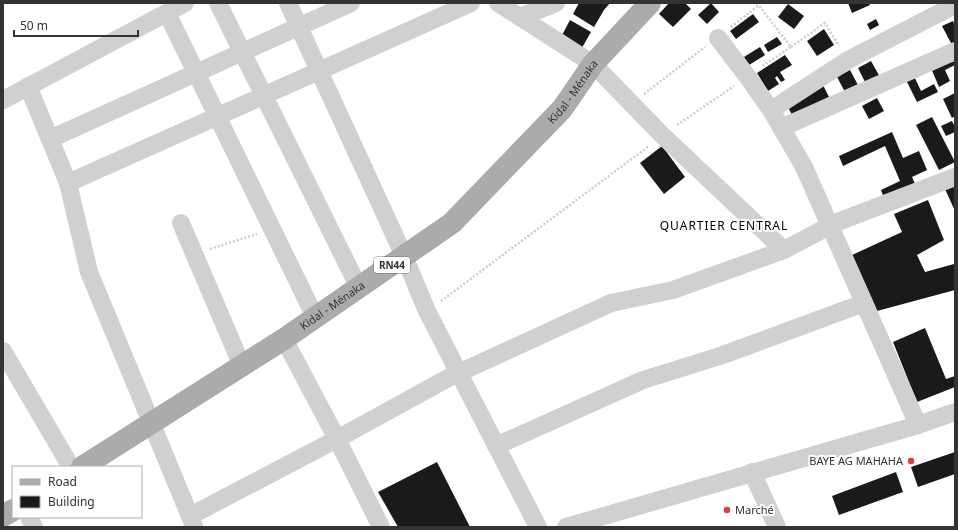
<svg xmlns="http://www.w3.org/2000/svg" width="958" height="530" font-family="'Noto Sans',sans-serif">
<rect width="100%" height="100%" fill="#fff"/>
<g fill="#1a1a1a">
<path d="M 579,3 L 610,3 L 604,10 L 594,27 L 573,14 Z"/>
<path d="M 669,3 L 685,3 L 691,9 L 673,27 L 659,14 Z"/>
<path d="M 711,3 L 719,12 L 707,24 L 698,15 Z"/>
<path d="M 848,3 L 869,3 L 870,5 L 852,13 Z"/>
<path d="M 788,4 L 804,16 L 794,29 L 778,17 Z"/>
<path d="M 753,14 L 759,22 L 736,39 L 730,31 Z"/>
<path d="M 876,19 L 879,25 L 870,30 L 867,24 Z"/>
<path d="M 570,20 L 591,32 L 579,53 L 559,41 Z"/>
<path d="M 953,21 L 955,26 L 955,44 L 952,45 L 942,26 Z"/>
<path d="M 824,29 L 834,45 L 817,56 L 807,41 Z"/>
<path d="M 777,37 L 782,44 L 768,52 L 764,45 Z"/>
<path d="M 760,47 L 765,55 L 749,65 L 744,57 Z"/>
<path d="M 785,55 L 792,65 L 780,72 L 785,80 L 781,82 L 777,76 L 775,78 L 779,84 L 768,91 L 757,73 Z"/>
<path d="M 871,61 L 880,77 L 866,84 L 858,68 Z"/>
<path d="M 955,61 L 955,65 L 945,70 L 950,81 L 939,87 L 931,68 Z"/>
<path d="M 850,70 L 858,85 L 845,92 L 837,77 Z"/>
<path d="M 914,76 L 921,91 L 934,84 L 938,92 L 917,102 L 906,80 Z"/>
<path d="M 823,85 L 829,97 L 792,115 L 786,103 Z"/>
<path d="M 955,93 L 955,116 L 952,118 L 943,99 Z"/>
<path d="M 877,98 L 884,111 L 869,119 L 862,106 Z"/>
<path d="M 932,117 L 955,162 L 939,170 L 916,125 Z"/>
<path d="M 952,121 L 955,127 L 955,132 L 946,136 L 941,126 Z"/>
<path d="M 892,132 L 903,158 L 919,151 L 927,170 L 912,177 L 915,184 L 884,198 L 881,190 L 900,181 L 885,146 L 843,166 L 839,156 Z"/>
<path d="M 662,146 L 685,177 L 664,194 L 640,163 Z"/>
<path d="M 955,184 L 955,211 L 945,189 Z"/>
<path d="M 928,200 L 944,240 L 917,255 L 925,272 L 954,264 L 955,290 L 877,311 L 852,255 L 902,232 L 894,214 Z"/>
<path d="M 925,328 L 946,379 L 955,376 L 955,387 L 917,402 L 893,342 Z"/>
<path d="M 955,452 L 955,474 L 918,487 L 911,467 Z"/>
<path d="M 437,462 L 470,527 L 398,527 L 378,492 Z"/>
<path d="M 896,472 L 903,492 L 839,515 L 832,496 Z"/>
</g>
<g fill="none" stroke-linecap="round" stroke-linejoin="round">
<g stroke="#cdcdcd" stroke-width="2.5" stroke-dasharray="2 2" stroke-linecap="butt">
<path d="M 757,3 L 791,47 L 761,67"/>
<path d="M 731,27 L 759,5"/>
<path d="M 791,47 L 825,23 L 839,46"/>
<path d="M 644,94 L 705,47"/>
<path d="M 677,125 L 734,86"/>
<path d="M 210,249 L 257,234"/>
<path d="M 441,301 L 649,146"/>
</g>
<g stroke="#d0d0d0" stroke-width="18">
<path d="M 218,3 L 359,288"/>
<path d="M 288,3 L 404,256 L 427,311 L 538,527"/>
<path d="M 498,3 L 593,64 L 662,135 L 784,250"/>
<path d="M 167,13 L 315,317"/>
<path d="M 520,17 L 556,3"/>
<path d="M 718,38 L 747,76 L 771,110 L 804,167 L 918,425"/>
<path d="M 28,86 L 68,183 L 89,272 L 194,526"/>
<path d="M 3,100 L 185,3"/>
<path d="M 771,110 L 848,60 L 955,5"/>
<path d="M 781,128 L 955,51"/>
<path d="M 50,139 L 351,3"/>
<path d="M 68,183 L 471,3"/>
<path d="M 181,223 L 242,366"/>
<path d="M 284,339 L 337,439 L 381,527"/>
<path d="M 3,351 L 71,467"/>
<path d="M 496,446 L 643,380 L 720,356 L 864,303"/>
<path d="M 752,472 L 777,527"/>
<path d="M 190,516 L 337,439 L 450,377 L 611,303 L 673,290 L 784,250 L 835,223 L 955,177"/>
<path d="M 29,517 L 34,527"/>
<path d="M 566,527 L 918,425 L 955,412"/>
</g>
<g stroke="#ababab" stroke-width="22">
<path id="s1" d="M 82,467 L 284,339 L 452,223 L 562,109 L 593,64 L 650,3"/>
<path d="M 3,516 L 13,510"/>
</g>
</g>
<g fill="#e63946" stroke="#fff" stroke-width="1.5">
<circle cx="911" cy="461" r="4"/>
<circle cx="727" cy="510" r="4"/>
</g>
<g text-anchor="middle" stroke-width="4" stroke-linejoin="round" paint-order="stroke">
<rect fill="#fff" stroke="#707070" stroke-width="1" x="374" y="257" width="36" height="16" rx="3"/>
<g font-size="10" font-weight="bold" fill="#333">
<text x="392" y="269">RN44</text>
</g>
<g font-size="11" fill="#333" stroke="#fff">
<text dy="4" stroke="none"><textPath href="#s1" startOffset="622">Kidal - Ménaka</textPath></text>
<text dy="4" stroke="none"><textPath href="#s1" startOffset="298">Kidal - Ménaka</textPath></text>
</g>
<g font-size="11" fill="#333" stroke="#fff" text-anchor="end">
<text x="903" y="465">BAYE AG MAHAHA</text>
<text x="735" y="514" text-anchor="start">Marché</text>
</g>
<g font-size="12" letter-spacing="1" fill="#000" stroke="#fff">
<text x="724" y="230">QUARTIER CENTRAL</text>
</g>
</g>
<rect width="958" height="530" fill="none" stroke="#333333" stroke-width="8"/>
<rect x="12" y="466" width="130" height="52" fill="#ffffff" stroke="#adadad"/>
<rect x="20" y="479" width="20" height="6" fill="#ababab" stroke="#adadad"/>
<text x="48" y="486" font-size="12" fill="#333333">Road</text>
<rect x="20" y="496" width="20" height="12" fill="#1a1a1a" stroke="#adadad"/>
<text x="48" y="506" font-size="12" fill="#333333">Building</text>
<path d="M14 30v6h124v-6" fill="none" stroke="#333333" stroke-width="2"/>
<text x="20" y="30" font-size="12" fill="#333333" stroke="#ffffff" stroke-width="3" paint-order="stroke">50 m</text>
</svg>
